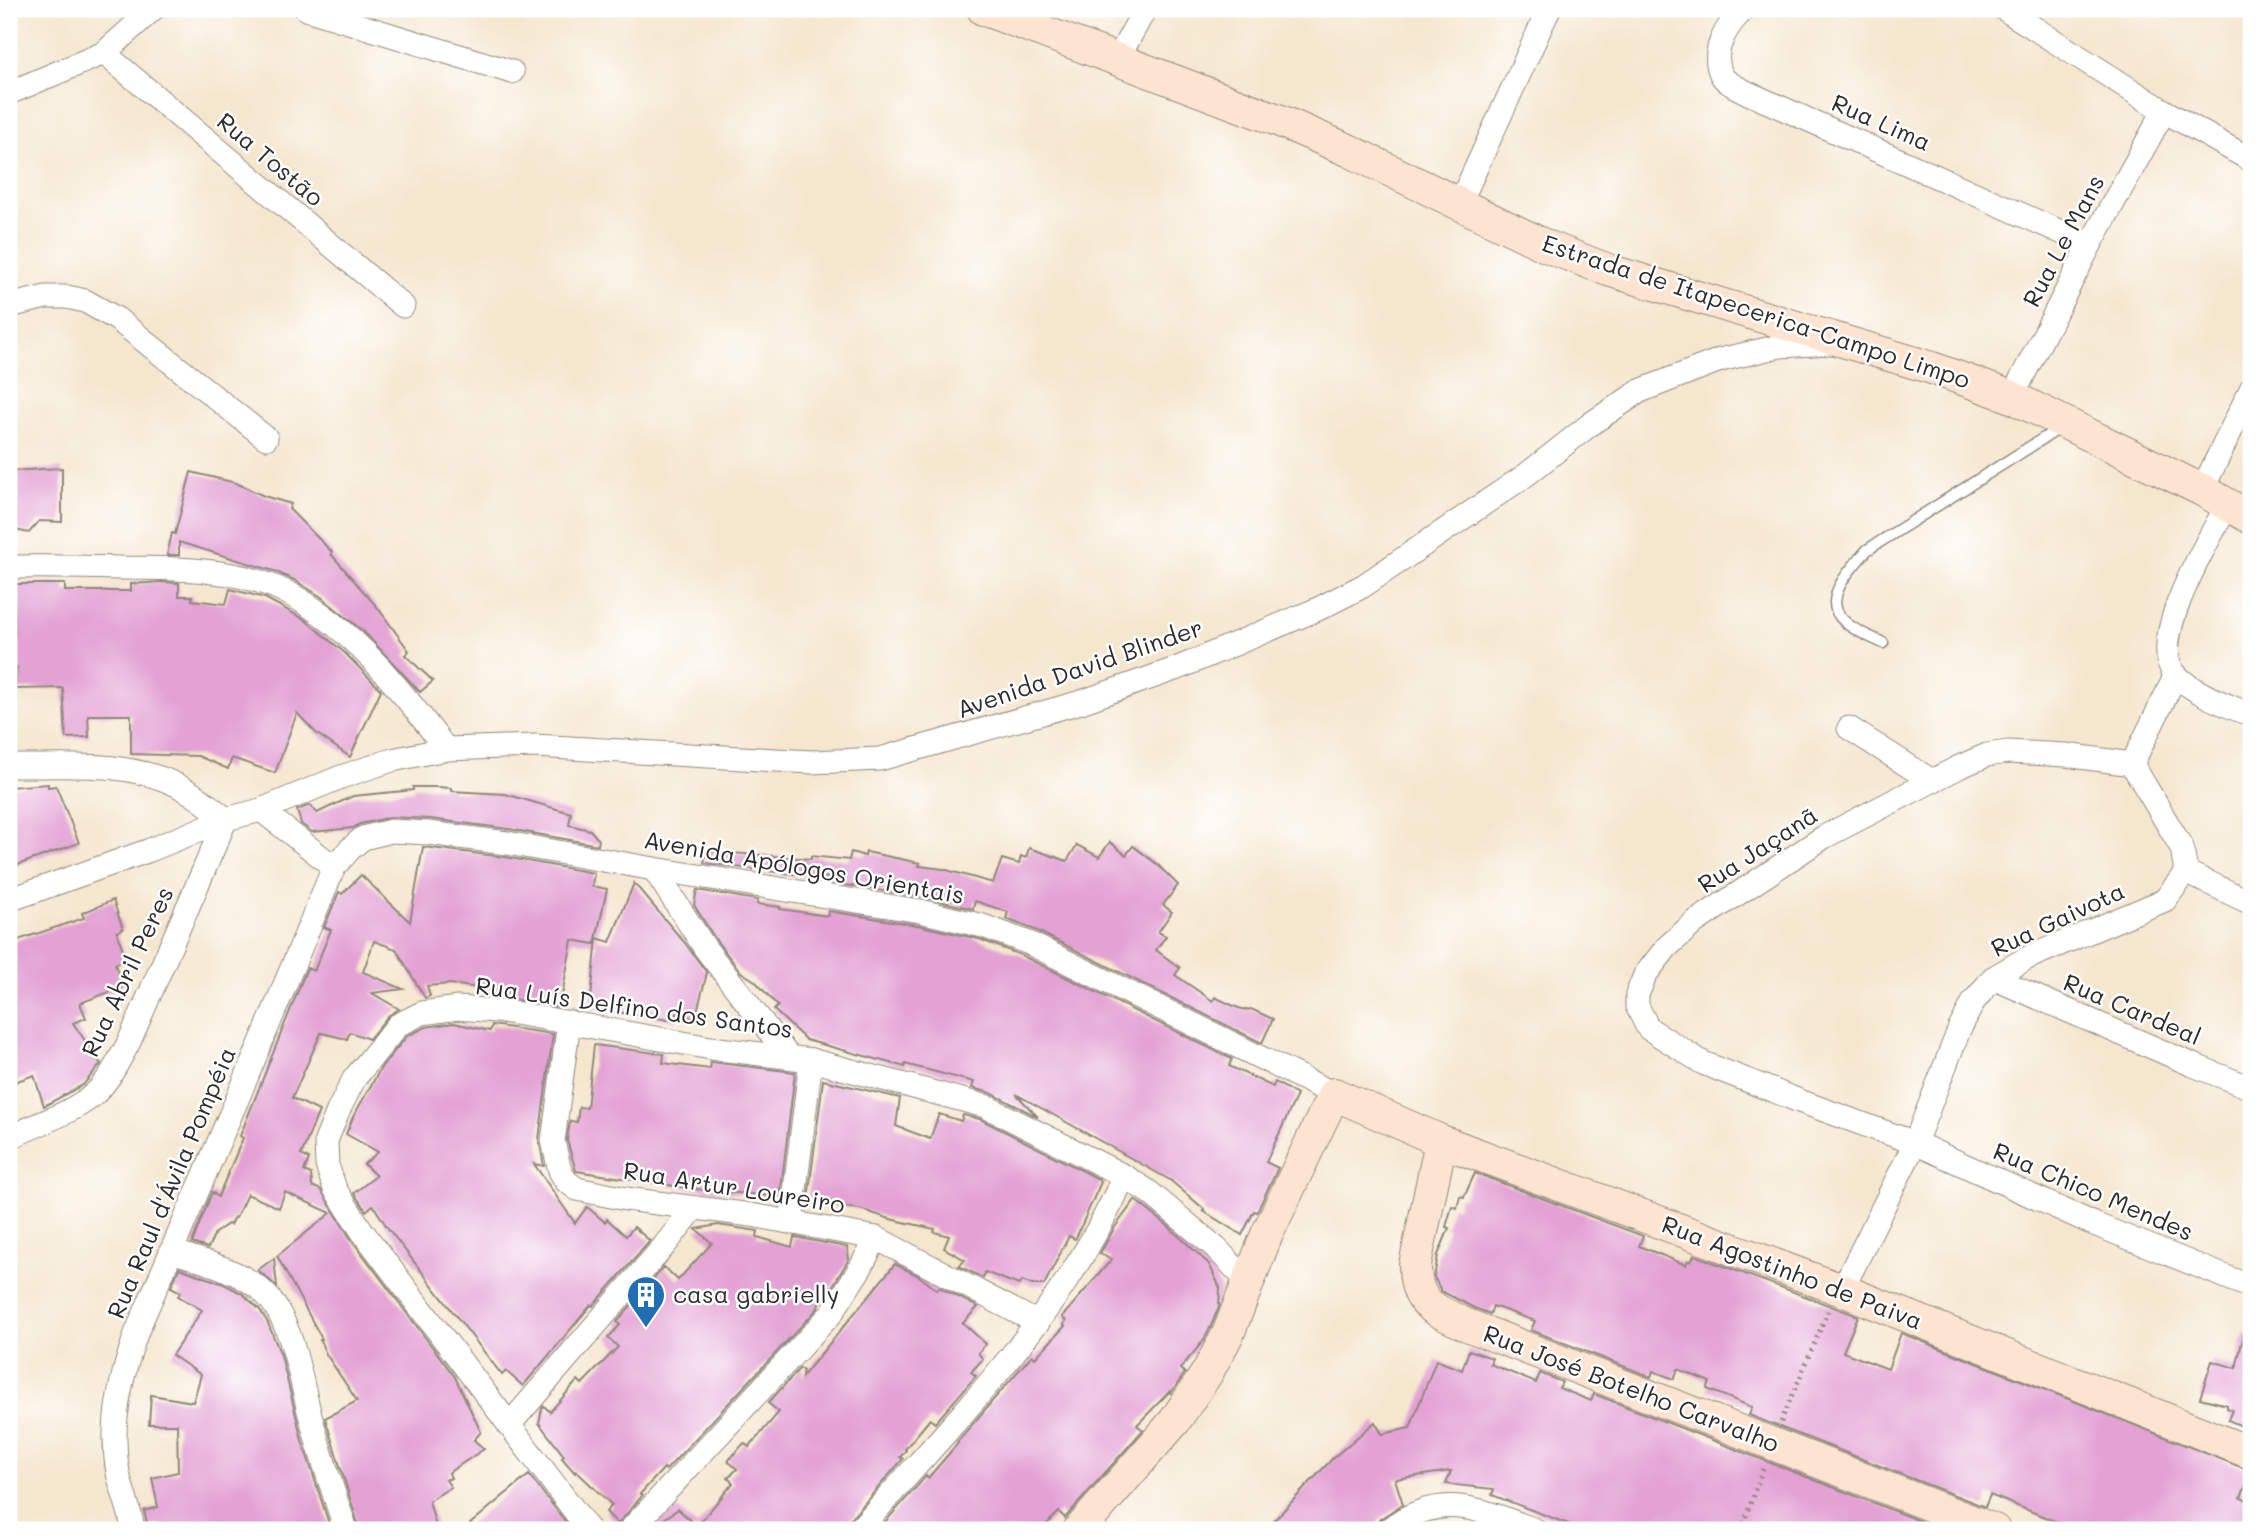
<svg xmlns="http://www.w3.org/2000/svg" width="2260" height="1539" font-family="Mali,sans-serif">
<rect width="100%" height="100%" fill="#fff"/>
<filter id="ink" filterUnits="userSpaceOnUse"><feTurbulence type="fractalNoise" baseFrequency=".0143" numOctaves="2"/><feDisplacementMap in="SourceGraphic" scale="14" xChannelSelector="R" yChannelSelector="G"/><feConvolveMatrix kernelMatrix="1 2 1 2 8 2 1 2 1" color-interpolation-filters="sRGB"/></filter>
<filter id="wash" filterUnits="userSpaceOnUse"><feTurbulence type="fractalNoise" baseFrequency=".00686" numOctaves="4" result="noise"/><feDisplacementMap in="SourceGraphic" scale="28" xChannelSelector="R" yChannelSelector="G"/><feGaussianBlur stdDeviation="1.57" result="paint"/><feColorMatrix in="noise" values="0 0 0 0 0 0 0 0 0 0 0 0 0 0 0 0 0 1.4 0 .05"/><feComposite in="paint" operator="in"/></filter>
<g filter="url(#wash)">
<rect width="100%" height="100%" fill="#f5e6ce"/>
<g id="blocks">
<g fill="#e3a1d4">
<path d="M 62,468 L 62,522 L 39,521 L 29,533 L 15,530 L 9,523 L 9,471 Z"/>
<path d="M 191,472 L 236,483 L 264,496 L 291,504 L 289,509 L 332,552 L 331,554 L 378,608 L 409,651 L 405,655 L 433,681 L 420,692 L 364,632 L 320,596 L 294,580 L 274,571 L 179,542 L 179,555 L 167,555 L 172,533 L 175,534 Z"/>
<path d="M 162,582 L 179,583 L 179,596 L 192,596 L 192,600 L 226,604 L 230,589 L 265,598 L 304,619 L 345,653 L 381,690 L 350,757 L 316,733 L 297,713 L 275,773 L 232,758 L 228,769 L 198,756 L 131,754 L 131,715 L 88,715 L 89,737 L 66,738 L 63,688 L 15,689 L 17,667 L 9,665 L 9,644 L 13,645 L 15,632 L 13,584 L 65,584 L 65,591 L 131,591 L 131,584 Z"/>
<path d="M 48,784 L 48,787 L 56,786 L 79,843 L 9,868 L 9,787 Z"/>
<path d="M 413,787 L 436,787 L 451,788 L 451,791 L 505,794 L 571,813 L 569,825 L 590,830 L 599,840 L 598,845 L 509,829 L 430,819 L 392,817 L 360,824 L 353,828 L 312,832 L 301,824 L 297,810 L 310,805 L 317,813 L 353,796 L 413,790 Z"/>
<path d="M 1110,842 L 1126,855 L 1133,846 L 1158,865 L 1178,885 L 1163,905 L 1172,912 L 1158,932 L 1166,936 L 1156,950 L 1180,968 L 1175,975 L 1213,1001 L 1215,997 L 1236,1007 L 1245,1010 L 1251,1009 L 1273,1019 L 1262,1043 L 1035,930 L 1006,919 L 1008,912 L 975,901 L 973,909 L 922,897 L 832,883 L 832,879 L 704,863 L 706,851 L 811,859 L 811,856 L 849,860 L 851,852 L 865,856 L 866,852 L 920,863 L 919,866 L 943,869 L 993,883 L 1002,859 L 1019,864 L 1021,856 L 1026,858 L 1029,848 L 1067,861 L 1077,845 L 1099,857 Z"/>
<path d="M 423,847 L 505,857 L 594,873 L 592,886 L 607,889 L 595,944 L 572,940 L 560,1007 L 499,997 L 500,991 L 450,984 L 427,986 L 430,996 L 425,998 L 396,949 L 374,941 L 363,972 L 403,989 L 372,993 L 399,1009 L 388,1016 L 369,1039 L 350,1032 L 347,1039 L 321,1033 L 292,1098 L 319,1111 L 301,1155 L 309,1159 L 304,1171 L 311,1174 L 312,1186 L 321,1190 L 351,1239 L 455,1377 L 481,1432 L 474,1440 L 484,1449 L 451,1471 L 449,1473 L 451,1478 L 446,1480 L 451,1487 L 429,1501 L 437,1530 L 360,1530 L 325,1418 L 357,1401 L 326,1354 L 320,1340 L 322,1339 L 277,1256 L 331,1213 L 285,1192 L 279,1208 L 247,1194 L 236,1218 L 234,1217 L 230,1225 L 228,1224 L 215,1233 L 208,1248 L 192,1243 L 212,1192 L 218,1197 L 243,1138 L 240,1136 L 307,968 L 314,971 L 331,930 L 324,927 L 339,892 L 342,894 L 361,875 L 410,922 Z"/>
<path d="M 634,883 L 685,943 L 707,973 L 695,1019 L 677,1013 L 676,1021 L 590,1008 L 597,938 L 610,942 Z"/>
<path d="M 697,890 L 758,900 L 757,904 L 780,907 L 780,909 L 828,916 L 828,911 L 917,925 L 979,939 L 1023,956 L 1232,1059 L 1229,1066 L 1273,1087 L 1275,1082 L 1297,1095 L 1266,1162 L 1278,1168 L 1257,1212 L 1254,1211 L 1242,1235 L 1203,1211 L 1204,1209 L 1170,1180 L 1016,1094 L 1038,1117 L 991,1093 L 972,1088 L 974,1082 L 905,1064 L 905,1067 L 806,1040 L 774,1010 L 778,1006 L 755,981 L 741,972 L 716,940 L 694,905 Z"/>
<path d="M 113,900 L 123,929 L 117,932 L 126,959 L 115,964 L 123,987 L 80,1003 L 86,1018 L 73,1023 L 101,1064 L 83,1085 L 44,1106 L 34,1075 L 9,1084 L 9,943 L 84,918 L 82,913 Z"/>
<path d="M 454,1023 L 490,1031 L 492,1025 L 553,1034 L 539,1139 L 544,1166 L 534,1164 L 575,1223 L 587,1207 L 605,1222 L 607,1219 L 626,1236 L 634,1227 L 650,1241 L 593,1306 L 591,1305 L 523,1386 L 506,1371 L 502,1375 L 387,1227 L 373,1205 L 366,1211 L 354,1193 L 376,1176 L 364,1164 L 378,1152 L 346,1134 L 353,1117 L 382,1066 L 407,1036 L 426,1027 Z"/>
<path d="M 594,1045 L 664,1054 L 663,1063 L 686,1066 L 710,1069 L 711,1062 L 795,1072 L 780,1197 L 695,1189 L 576,1171 L 567,1140 L 570,1121 L 577,1122 L 579,1107 L 587,1108 Z"/>
<path d="M 823,1080 L 900,1098 L 896,1126 L 930,1139 L 939,1114 L 961,1121 L 963,1115 L 980,1119 L 1097,1178 L 1101,1182 L 1076,1238 L 1075,1239 L 1069,1236 L 1044,1285 L 1032,1285 L 1022,1281 L 1019,1285 L 985,1272 L 983,1278 L 959,1266 L 965,1260 L 944,1248 L 949,1236 L 934,1232 L 935,1229 L 890,1219 L 860,1209 L 836,1206 L 835,1202 L 808,1199 Z"/>
<path d="M 1475,1173 L 1643,1236 L 1639,1246 L 1686,1265 L 1688,1260 L 1691,1262 L 1694,1255 L 1858,1316 L 1843,1352 L 1888,1369 L 1901,1333 L 2251,1471 L 2241,1498 L 2251,1502 L 2251,1530 L 2077,1530 L 1990,1495 L 1985,1507 L 1749,1415 L 1752,1407 L 1707,1389 L 1710,1382 L 1678,1369 L 1674,1379 L 1653,1371 L 1651,1377 L 1531,1330 L 1535,1321 L 1493,1306 L 1490,1314 L 1474,1308 L 1441,1291 L 1434,1277 L 1438,1255 L 1449,1228 L 1446,1227 L 1452,1206 L 1457,1208 L 1460,1196 L 1464,1197 Z"/>
<path d="M 1135,1200 L 1168,1226 L 1209,1264 L 1220,1288 L 1219,1307 L 1211,1326 L 1204,1340 L 1180,1369 L 1185,1373 L 1171,1393 L 1170,1391 L 1137,1425 L 1143,1430 L 1065,1518 L 1059,1512 L 1041,1530 L 878,1530 L 926,1476 L 928,1478 L 941,1463 L 958,1443 L 957,1442 L 1032,1355 L 1035,1358 L 1065,1326 L 1063,1324 L 1066,1321 L 1062,1317 L 1112,1259 L 1100,1253 L 1115,1227 Z"/>
<path d="M 718,1225 L 758,1231 L 757,1237 L 792,1247 L 794,1237 L 847,1247 L 849,1259 L 832,1287 L 823,1285 L 818,1308 L 666,1470 L 664,1468 L 640,1494 L 642,1496 L 618,1524 L 606,1512 L 612,1505 L 576,1471 L 575,1473 L 562,1458 L 564,1456 L 539,1423 L 542,1408 L 544,1406 L 550,1412 L 578,1380 L 582,1384 L 618,1347 L 608,1338 L 620,1325 L 617,1322 L 664,1267 L 678,1280 L 712,1243 L 696,1229 Z"/>
<path d="M 274,1258 L 277,1287 L 258,1270 Z"/>
<path d="M 895,1264 L 919,1276 L 937,1290 L 939,1287 L 978,1307 L 963,1323 L 986,1344 L 978,1353 L 983,1359 L 971,1372 L 976,1376 L 935,1423 L 930,1419 L 905,1449 L 906,1450 L 900,1457 L 903,1459 L 849,1521 L 845,1530 L 649,1530 L 678,1509 L 697,1526 L 733,1483 L 728,1478 L 737,1469 L 728,1461 L 744,1443 L 749,1447 L 779,1412 L 768,1403 L 800,1368 L 803,1370 L 802,1377 Z"/>
<path d="M 179,1268 L 224,1284 L 243,1294 L 260,1310 L 268,1323 L 281,1355 L 302,1440 L 331,1530 L 162,1530 L 161,1524 L 148,1527 L 144,1511 L 158,1507 L 152,1478 L 178,1472 L 177,1424 L 149,1424 L 151,1395 L 193,1402 L 201,1375 L 172,1355 L 202,1310 L 178,1296 L 181,1292 L 171,1287 Z"/>
<path d="M 2244,1333 L 2251,1334 L 2251,1430 L 2228,1420 L 2232,1410 L 2226,1408 L 2227,1405 L 2200,1398 L 2212,1361 L 2236,1368 Z"/>
<path d="M 1469,1350 L 1492,1358 L 1490,1364 L 1536,1383 L 1540,1373 L 1562,1382 L 1559,1388 L 1591,1401 L 1594,1394 L 1943,1530 L 1584,1530 L 1492,1495 L 1494,1489 L 1446,1484 L 1451,1471 L 1395,1479 L 1403,1504 L 1380,1519 L 1374,1530 L 1265,1530 L 1334,1457 L 1375,1422 L 1382,1434 L 1410,1428 L 1436,1360 L 1462,1370 Z"/>
<path d="M 529,1475 L 572,1530 L 463,1530 L 502,1497 Z"/>
</g>
</g>
</g>
<g filter="url(#ink)">
<use href="#blocks" fill-opacity="0" stroke="#90887c" stroke-width="2"/>
<g fill="none" stroke-linecap="round" stroke-linejoin="round">
<defs>
<path id="service" d="M 1883,643 C 1871,637 1854,631 1844,621 C 1819,599 1853,567 1867,550 L 2063,426"/>
<g id="minor">
<path d="M 306,9 L 512,72"/>
<path d="M 1744,9 C 1728,24 1710,50 1721,74 C 1725,83 1739,88 1748,93 L 2090,245"/>
<path d="M 2004,9 L 2164,111 L 2251,160"/>
<path d="M 104,53 L 403,306"/>
<path d="M 1117,60 L 1145,9"/>
<path d="M 9,93 L 104,53 L 153,9"/>
<path d="M 1459,205 L 1549,9"/>
<path d="M 9,306 L 46,297 L 67,297 L 85,301 L 117,319 L 266,438"/>
<path d="M 2012,397 L 2090,245 L 2164,111"/>
<path d="M 2202,490 L 2251,389"/>
<path d="M 2228,504 C 2210,537 2146,641 2175,674 C 2192,693 2227,705 2251,715"/>
<path d="M 9,567 C 46,566 83,567 121,568 C 173,568 241,568 288,593 C 353,628 402,691 446,749"/>
<path d="M 1849,728 L 1932,781"/>
<path d="M 2132,764 L 2176,675"/>
<path d="M 9,766 C 67,767 134,759 186,790 C 200,798 213,809 226,819 L 129,1042 C 119,1060 109,1082 92,1096 C 68,1115 36,1124 9,1138"/>
<path d="M 261,810 L 334,867 L 350,849 L 363,838 L 391,831 L 428,833 L 507,843 L 654,869 L 920,911 L 983,926 L 1029,943 L 1334,1094"/>
<path d="M 654,869 L 705,948 L 789,1057"/>
<path d="M 2186,872 L 2182,848 L 2132,764 L 2066,755 L 2008,752 L 1987,755 L 1959,767 L 1824,837 L 1695,922 L 1667,947 L 1645,975 L 1637,995 L 1637,1006 L 1648,1028 L 1703,1063 L 1802,1102 L 1915,1143 L 2094,1224 L 2251,1287"/>
<path d="M 2186,872 L 2251,903"/>
<path d="M 9,900 L 150,850 L 226,819 L 261,810 L 341,777 L 392,760 L 446,749 L 535,746 L 812,762 L 880,759 L 1081,702 L 1178,668 L 1318,609 L 1363,586 L 1526,475 L 1592,423 L 1640,391 L 1720,360 L 1780,346 L 1831,343"/>
<path d="M 1993,978 L 2193,1065 L 2251,1088"/>
<path d="M 569,1022 L 553,1141 L 560,1171 L 566,1181 L 577,1189 L 626,1199 L 751,1215 L 876,1238 L 1038,1323"/>
<path d="M 791,1222 L 811,1060"/>
<path d="M 172,1251 C 201,1261 236,1269 260,1289 C 294,1317 300,1382 312,1422 C 322,1459 334,1494 346,1530"/>
<path d="M 1842,1290 L 1915,1143 L 1959,1030 L 1974,1001 L 1993,978 L 2027,958 L 2165,900 L 2186,872"/>
<path d="M 509,1425 L 664,1246 L 694,1208"/>
<path d="M 133,1530 C 131,1511 122,1492 118,1473 C 109,1423 121,1377 137,1331 L 239,1095 L 334,867"/>
<path d="M 589,1530 L 362,1231 L 335,1189 L 327,1165 L 326,1141 L 338,1111 L 354,1079 L 398,1025 L 422,1013 L 458,1008 L 509,1012 L 711,1048 L 811,1060 L 985,1106 L 1124,1176 L 1149,1192 L 1216,1248 L 1248,1282"/>
<path d="M 630,1530 L 831,1314 L 861,1267 L 876,1238"/>
<path d="M 859,1530 C 956,1419 1065,1313 1124,1176"/>
<path d="M 1388,1530 C 1439,1490 1480,1509 1535,1530"/>
</g>
<g id="secondary">
<path d="M 983,9 L 1278,120 L 1348,150 L 1546,246 L 1608,270 L 1932,368 L 2012,397 L 2202,490 L 2251,518"/>
<path d="M 1441,1141 L 1415,1265 C 1415,1306 1434,1309 1467,1325 L 1994,1530"/>
<path d="M 1079,1530 L 1174,1422 L 1207,1373 L 1228,1334 L 1267,1234 L 1334,1094 L 1441,1141 L 1842,1290 L 2251,1453"/>
</g>
</defs>
<use href="#service" stroke="#90887c" stroke-width="13"/>
<use href="#minor" stroke="#90887c" stroke-width="25"/>
<use href="#secondary" stroke="#90887c" stroke-width="34"/>
<g stroke="#90887c" stroke-width="4.5" stroke-dasharray="2 5" stroke-linecap="butt">
<path d="M 1781,1422 L 1828,1311"/>
<path d="M 1741,1530 L 1764,1466"/>
</g>
<use href="#service" stroke="#fff" stroke-width="10"/>
<use href="#minor" stroke="#fff" stroke-width="23"/>
<use href="#secondary" stroke="#fde4d1" stroke-width="32"/>
</g>
</g>
<defs>
<symbol id="building-pin" viewBox="-11 -11 22 30"><path d="M0 17L-7.5 6A9.5 9.5 0 1 1 7.5 6Z" fill="#1f6fb2" stroke="#fff"/><path d="M-4-6H4V6H1V3H-1V6H-4ZM-2.5-4.3h1.7v1.8h-1.7ZM.8-4.3h1.7v1.8H.8ZM-2.5-1h1.7V.8h-1.7ZM.8-1h1.7V.8H.8Z" fill="#fff"/></symbol>
</defs>
<g fill-rule="evenodd">
<use href="#building-pin" x="624" y="1273" width="44" height="60"/>
</g>
<g text-anchor="middle" stroke-width="5" stroke-linejoin="round" paint-order="stroke">
<g font-size="24" fill="#2b2b2b" stroke="#fff">
<text transform="translate(1881 123) rotate(24)" y="8">Rua Lima</text>
<text transform="translate(270 160) rotate(40)" y="8">Rua Tostão</text>
<text transform="translate(2064 241) rotate(-62)" y="8">Rua Le Mans</text>
<text transform="translate(1756 312) rotate(18)" y="8">Estrada de Itapecerica-Campo Limpo</text>
<text transform="translate(1080 669) rotate(-19)" y="8">Avenida David Blinder</text>
<text transform="translate(1758 850) rotate(-33)" y="8">Rua Jaçanã</text>
<text transform="translate(804 868) rotate(10)" y="8">Avenida Apólogos Orientais</text>
<text transform="translate(2058 920) rotate(-25)" y="8">Rua Gaivota</text>
<text transform="translate(128 972) rotate(-65)" y="8">Rua Abril Peres</text>
<text transform="translate(634 1008) rotate(8)" y="8">Rua Luís Delfino dos Santos</text>
<text transform="translate(2132 1010) rotate(23)" y="8">Rua Cardeal</text>
<text transform="translate(172 1183) rotate(-67)" y="8">Rua Raul d'Ávila Pompéia</text>
<text transform="translate(734 1188) rotate(9)" y="8">Rua Artur Loureiro</text>
<text transform="translate(2093 1192) rotate(23)" y="8">Rua Chico Mendes</text>
<text transform="translate(1792 1273) rotate(21)" y="8">Rua Agostinho de Paiva</text>
<text transform="translate(1631 1389) rotate(21)" y="8">Rua José Botelho Carvalho</text>
</g>
<g font-size="24" fill="#2b2b2b" stroke="#fff" text-anchor="start">
<text x="673" y="1303">casa gabrielly</text>
</g>
</g>
<rect width="2260" height="1539" fill="none" stroke="#fff" stroke-width="35"/>
</svg>
